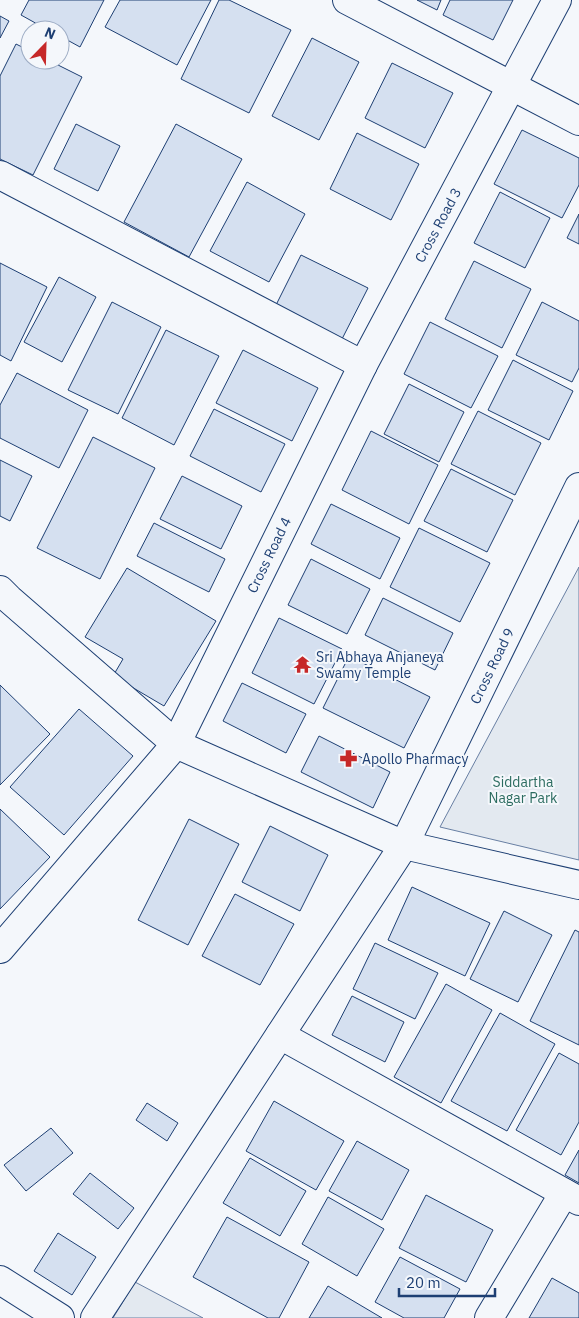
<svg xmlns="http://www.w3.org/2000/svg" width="579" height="1318" font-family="'IBM Plex Sans',sans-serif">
<rect width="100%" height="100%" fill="#f4f7fb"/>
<g fill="#e3e9f0" stroke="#687fa3">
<path d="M 579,567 L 579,860 L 440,827 Z"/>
<path d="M 135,1282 L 203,1318 L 113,1318 Z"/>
</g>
<g fill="#d5e0f0" stroke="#1d3f73">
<path d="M 29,0 L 104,0 L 80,47 L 60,36 L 60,30 L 48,30 L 21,15 Z"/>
<path d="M 120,0 L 211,0 L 177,65 L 105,27 Z"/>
<path d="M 219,0 L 229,0 L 291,30 L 249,113 L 181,79 Z"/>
<path d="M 417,0 L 441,0 L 437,10 Z"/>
<path d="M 450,0 L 513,0 L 493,40 L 443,15 Z"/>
<path d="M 0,16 L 9,21 L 0,38 Z"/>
<path d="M 312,38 L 359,62 L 319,140 L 272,116 Z"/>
<path d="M 16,44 L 30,51 L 30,60 L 48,60 L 82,77 L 33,175 L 0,159 L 0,76 Z"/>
<path d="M 392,63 L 453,93 L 425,148 L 365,118 Z"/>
<path d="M 76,124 L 120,146 L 98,191 L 54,169 Z"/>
<path d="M 176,124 L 242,159 L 189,257 L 124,222 Z"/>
<path d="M 522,130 L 579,158 L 579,185 L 562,218 L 494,184 Z"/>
<path d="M 357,133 L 419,164 L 391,220 L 330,189 Z"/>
<path d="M 247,182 L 305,214 L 269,282 L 210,251 Z"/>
<path d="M 500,192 L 550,218 L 525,268 L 474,243 Z"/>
<path d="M 579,214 L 579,244 L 567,238 Z"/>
<path d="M 301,255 L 368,288 L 342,339 L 276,305 Z"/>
<path d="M 474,261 L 531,289 L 502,348 L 445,319 Z"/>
<path d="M 0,263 L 47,287 L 11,361 L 0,355 Z"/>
<path d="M 59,277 L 96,297 L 62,362 L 24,342 Z"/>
<path d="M 112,302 L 161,327 L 118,414 L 68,390 Z"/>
<path d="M 542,302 L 579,321 L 579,368 L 572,382 L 516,355 Z"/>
<path d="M 430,322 L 498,356 L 471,408 L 404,374 Z"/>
<path d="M 166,330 L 219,356 L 174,445 L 122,418 Z"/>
<path d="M 243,350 L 318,388 L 292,441 L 216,403 Z"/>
<path d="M 513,360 L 573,391 L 549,440 L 488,410 Z"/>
<path d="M 17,373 L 88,410 L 59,468 L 0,438 L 0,405 Z"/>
<path d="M 409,384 L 464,412 L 439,462 L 384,434 Z"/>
<path d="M 214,409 L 285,444 L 261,492 L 190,456 Z"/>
<path d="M 478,411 L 541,443 L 515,495 L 451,464 Z"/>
<path d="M 371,431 L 438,465 L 409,524 L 342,490 Z"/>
<path d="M 93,437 L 155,468 L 100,579 L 37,548 Z"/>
<path d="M 0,460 L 32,476 L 10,521 L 0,516 Z"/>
<path d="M 451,469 L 513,500 L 487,552 L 424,521 Z"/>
<path d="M 182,476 L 242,506 L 221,549 L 160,519 Z"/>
<path d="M 331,504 L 400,538 L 380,579 L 311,544 Z"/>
<path d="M 154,523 L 225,559 L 209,592 L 137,556 Z"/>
<path d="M 419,528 L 490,563 L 460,622 L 390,587 Z"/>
<path d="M 311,559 L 370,589 L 347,634 L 288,605 Z"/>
<path d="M 127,568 L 216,621 L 164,706 L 113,676 L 123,659 L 85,637 Z"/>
<path d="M 383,598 L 453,633 L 435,670 L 365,635 Z"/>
<path d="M 279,618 L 342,649 L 314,704 L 252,673 Z"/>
<path d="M 349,656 L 430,697 L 404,748 L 323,708 Z"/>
<path d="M 242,683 L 306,714 L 286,753 L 223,721 Z"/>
<path d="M 0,685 L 50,734 L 0,785 Z"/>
<path d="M 79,709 L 133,756 L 64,835 L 10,787 Z"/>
<path d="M 319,736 L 390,772 L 373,808 L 301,772 Z"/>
<path d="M 0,809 L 50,857 L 0,909 Z"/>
<path d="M 189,819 L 239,844 L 188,945 L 138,920 Z"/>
<path d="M 270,826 L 328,855 L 300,911 L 242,882 Z"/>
<path d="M 412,887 L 490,923 L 465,976 L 388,940 Z"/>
<path d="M 235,894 L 294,924 L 260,985 L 202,956 Z"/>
<path d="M 504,911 L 552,935 L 518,1002 L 470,979 Z"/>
<path d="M 575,930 L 579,932 L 579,1045 L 530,1021 Z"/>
<path d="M 375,943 L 438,973 L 415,1019 L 353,989 Z"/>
<path d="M 446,984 L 492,1010 L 441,1103 L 394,1077 Z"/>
<path d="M 352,996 L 404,1022 L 385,1062 L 332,1035 Z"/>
<path d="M 500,1013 L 555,1044 L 507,1131 L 451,1101 Z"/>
<path d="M 559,1053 L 579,1064 L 579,1122 L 561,1155 L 516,1130 Z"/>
<path d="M 274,1101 L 344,1141 L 316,1190 L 246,1151 Z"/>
<path d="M 147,1103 L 178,1123 L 167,1141 L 136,1120 Z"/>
<path d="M 51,1128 L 73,1153 L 26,1191 L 4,1165 Z"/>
<path d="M 357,1141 L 409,1170 L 382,1220 L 329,1191 Z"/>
<path d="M 579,1150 L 579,1183 L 565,1175 Z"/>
<path d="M 250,1158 L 306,1191 L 280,1236 L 223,1203 Z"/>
<path d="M 90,1173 L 134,1208 L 118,1229 L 73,1194 Z"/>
<path d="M 426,1195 L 493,1230 L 466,1282 L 399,1248 Z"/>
<path d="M 328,1197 L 384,1229 L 357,1276 L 302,1244 Z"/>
<path d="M 227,1217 L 309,1262 L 279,1318 L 268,1318 L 193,1277 Z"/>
<path d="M 58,1233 L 96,1257 L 72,1295 L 34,1271 Z"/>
<path d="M 400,1257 L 460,1289 L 444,1318 L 404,1318 L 375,1302 Z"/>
<path d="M 552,1278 L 579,1293 L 579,1318 L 529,1318 Z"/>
<path d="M 328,1286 L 382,1318 L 309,1318 Z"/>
</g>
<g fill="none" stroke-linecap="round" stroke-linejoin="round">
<defs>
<g id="street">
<path d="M 347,0 L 579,121"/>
<path d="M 0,175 L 363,365"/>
<path d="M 0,590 L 9,599 L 176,744 L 404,845 L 579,885"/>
<path d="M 0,949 L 176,744 L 363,365 L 557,0"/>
<path d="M 280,1035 L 579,1201"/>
<path d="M 0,1280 L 60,1318"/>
<path d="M 95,1318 L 404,845 L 579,487"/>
<path d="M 489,1318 L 564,1193"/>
</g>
</defs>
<use href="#street" stroke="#1d3f73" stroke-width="30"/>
<use href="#street" stroke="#f4f7fb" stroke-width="28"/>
</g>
<defs>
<symbol id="temple-bare" viewBox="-9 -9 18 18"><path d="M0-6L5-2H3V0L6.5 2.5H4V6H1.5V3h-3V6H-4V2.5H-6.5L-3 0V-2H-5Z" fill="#c62828" stroke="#f4f7fb" stroke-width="2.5" paint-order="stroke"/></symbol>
<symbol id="pharmacy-bare" viewBox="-9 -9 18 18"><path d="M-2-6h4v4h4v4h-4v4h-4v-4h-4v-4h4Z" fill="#c62828" stroke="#f4f7fb" stroke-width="2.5" paint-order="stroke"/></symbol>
</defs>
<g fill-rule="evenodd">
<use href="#temple-bare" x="290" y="652" width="25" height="25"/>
<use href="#pharmacy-bare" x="336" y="746" width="25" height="25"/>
</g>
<g text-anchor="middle" stroke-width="4" stroke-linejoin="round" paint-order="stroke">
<g font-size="14" fill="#1d3f73" stroke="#f4f7fb">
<text transform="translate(438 225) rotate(-62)" y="5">Cross Road 3</text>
<text transform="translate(269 555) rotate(-64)" y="5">Cross Road 4</text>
<text transform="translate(492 666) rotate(-64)" y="5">Cross Road 9</text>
</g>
<g font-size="14" fill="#1d3f73" stroke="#f4f7fb" text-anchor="start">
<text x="316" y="662">Sri Abhaya Anjaneya<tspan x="316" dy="16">Swamy Temple</tspan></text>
<text x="362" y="764">Apollo Pharmacy</text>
</g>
<g font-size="14" fill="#2c6c60" stroke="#f4f7fb">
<text x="523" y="787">Siddartha<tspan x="523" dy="16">Nagar Park</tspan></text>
</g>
</g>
<g transform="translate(45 45) rotate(23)"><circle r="24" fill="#f4f7fb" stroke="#9eadc5"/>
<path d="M0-4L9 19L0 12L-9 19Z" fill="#c62828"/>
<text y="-8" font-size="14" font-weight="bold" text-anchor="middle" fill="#1d3f73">N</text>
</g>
<path d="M399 1288v8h96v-8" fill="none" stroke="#1d3f73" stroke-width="2.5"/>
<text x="406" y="1288" font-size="15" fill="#1d3f73" stroke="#f4f7fb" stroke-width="4" paint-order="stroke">20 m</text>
</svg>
